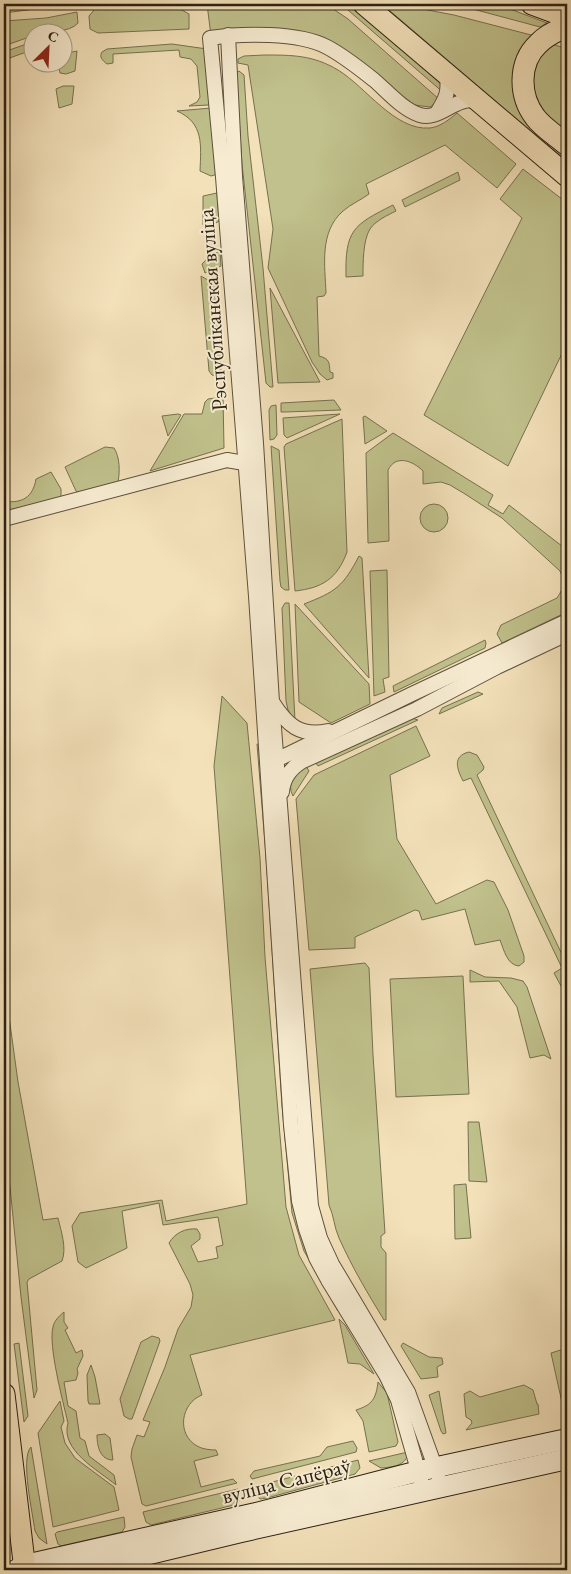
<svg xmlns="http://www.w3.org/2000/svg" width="571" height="1574" font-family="'EB Garamond',serif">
<rect width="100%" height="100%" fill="#f3e1ba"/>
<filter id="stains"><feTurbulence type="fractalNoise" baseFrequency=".004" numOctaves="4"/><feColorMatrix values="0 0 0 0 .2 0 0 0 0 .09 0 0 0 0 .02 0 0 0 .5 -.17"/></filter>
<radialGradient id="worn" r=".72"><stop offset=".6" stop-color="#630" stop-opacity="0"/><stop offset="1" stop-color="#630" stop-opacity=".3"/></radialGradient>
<g fill="#c0c18c" stroke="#767150">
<path d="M 12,4 L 42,4 L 43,8 L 4,13 L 4,9 Z"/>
<path d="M 99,4 L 171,4 L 189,14 L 189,29 L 98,33 L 90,29 L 89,16 Z"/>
<path d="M 207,4 L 326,4 L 348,19 L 440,100 L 430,107 L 415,105 L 356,63 L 324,46 L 211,36 Z"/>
<path d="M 341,4 L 349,4 L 352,6 L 441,84 L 445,94 Z"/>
<path d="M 382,4 L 396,4 L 454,15 L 535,36 L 516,78 L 567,153 L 567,162 Z"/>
<path d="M 454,4 L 489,4 L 510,9 L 547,23 L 540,27 Z"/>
<path d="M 77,12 L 78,23 C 70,33 45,32 32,32 L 32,36 L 4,46 L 4,21 L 46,18 Z"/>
<path d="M 32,42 L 32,50 L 4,60 L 4,52 Z"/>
<path d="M 549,43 L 567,49 L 567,137 L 535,103 L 531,75 L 535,60 Z"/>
<path d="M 172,44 L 207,49 L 213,103 L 209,105 L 189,106 L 197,102 L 200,97 L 197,66 L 191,59 L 180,57 L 179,50 L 113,54 L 113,63 L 107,64 C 102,60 99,57 102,52 L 107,49 Z"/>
<path d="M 77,51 L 75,71 L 66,74 L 60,73 L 58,63 L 62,62 L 63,54 Z"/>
<path d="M 264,55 C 292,55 313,55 338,70 C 366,87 395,131 430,128 C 440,127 450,119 457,113 L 516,164 L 497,188 L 445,145 L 366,184 L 369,194 C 361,200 351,204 343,211 C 319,232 325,266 326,293 L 324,296 L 317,297 L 319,356 C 330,359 329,362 330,372 L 333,373 L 333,378 L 327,380 L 320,374 L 312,362 L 268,268 L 273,229 L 248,65 L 238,63 L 238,59 L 244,56 Z"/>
<path d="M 239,71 L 244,75 L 248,136 L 263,268 L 273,387 L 270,387 L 266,383 L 242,164 L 236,73 Z"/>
<path d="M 63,86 L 74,86 L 72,104 L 59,108 L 56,89 Z"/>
<path d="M 211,108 L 218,174 L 211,176 L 200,171 C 201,145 204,123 177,111 Z"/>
<path d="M 523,169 L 567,203 L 567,343 L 508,466 L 424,415 L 522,218 L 500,199 Z"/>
<path d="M 458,172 L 460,180 L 405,207 L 402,200 Z"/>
<path d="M 217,193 L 219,221 L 208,228 L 203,225 L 203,196 Z"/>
<path d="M 393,205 L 396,211 C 388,215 375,221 370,229 C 363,240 363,263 363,276 L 346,277 C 345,230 353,225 393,205 Z"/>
<path d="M 220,251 L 221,266 L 205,273 L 202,264 L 211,255 Z"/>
<path d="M 201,276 L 218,286 L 221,377 L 212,375 L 209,371 Z"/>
<path d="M 270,288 L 320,382 L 278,383 Z"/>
<path d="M 223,397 L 224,448 L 150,471 L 184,414 L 202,414 L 205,402 L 208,399 Z"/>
<path d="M 334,400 L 341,410 L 285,412 L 281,412 L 281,403 Z"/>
<path d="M 276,405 L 277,435 L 274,439 L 270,440 L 269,410 L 271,406 Z"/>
<path d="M 178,414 L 181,415 L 168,436 L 162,416 Z"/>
<path d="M 340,414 L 287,438 L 284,435 L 283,418 Z"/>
<path d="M 365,416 L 387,431 L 365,444 L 363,417 Z"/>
<path d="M 342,419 L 347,552 C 337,579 322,588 295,591 L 284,447 L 286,444 Z"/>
<path d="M 393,433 L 493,495 L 488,505 L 503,514 L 509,505 L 567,550 L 567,612 L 502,643 L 497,634 L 501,625 L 557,598 C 564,588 565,581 560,571 L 502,518 L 465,494 L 450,485 L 441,482 L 423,484 L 423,471 C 413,461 396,454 388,470 L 389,541 L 368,543 L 366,453 Z"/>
<path d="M 271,446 L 279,450 L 289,590 L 285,590 L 281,587 L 280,581 Z"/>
<path d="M 105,447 L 114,448 C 120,457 120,472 118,482 L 81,494 L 76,491 L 65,467 Z"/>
<path d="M 51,472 L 61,489 L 61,497 L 56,500 L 4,511 L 4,501 C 22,504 33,497 36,479 Z"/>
<circle cx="434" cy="518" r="14"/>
<path d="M 359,556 L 362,558 L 369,678 L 304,604 C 335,592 343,587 359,556 Z"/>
<path d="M 387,570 L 389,677 L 383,679 L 385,692 L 374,696 L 370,571 Z"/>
<path d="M 285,603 L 289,603 L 295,721 L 288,710 L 286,701 L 282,608 Z"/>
<path d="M 295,604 L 369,684 L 370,704 L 331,723 L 299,702 Z"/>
<path d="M 485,640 L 486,643 L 485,648 L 394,692 L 393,686 Z"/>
<path d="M 478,692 L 483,694 L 439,714 L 442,708 Z"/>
<path d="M 222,696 L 247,723 L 260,858 L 265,957 L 286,1207 L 299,1255 L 335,1320 L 190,1355 L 202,1395 C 181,1403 176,1434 197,1446 C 202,1449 210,1450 216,1450 L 218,1455 L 194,1461 L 201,1487 L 233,1479 L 237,1483 L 146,1506 L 142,1504 L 131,1457 L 132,1449 L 137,1435 L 144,1437 L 150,1422 L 143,1420 L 165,1367 L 178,1329 L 191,1307 L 193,1295 L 190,1284 L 169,1243 C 175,1233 185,1228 197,1229 L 200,1234 L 200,1239 L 191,1246 L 198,1262 L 218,1258 L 216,1247 L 223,1245 L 218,1217 L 163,1225 L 159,1203 L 122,1211 L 127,1248 L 86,1268 L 78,1262 L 72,1226 L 80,1213 L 162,1200 L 166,1221 L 247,1204 L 214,766 Z"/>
<path d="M 412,718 L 418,720 L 318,766 L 315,762 Z"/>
<path d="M 416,726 L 430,756 L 390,775 L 397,839 L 436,904 L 487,880 L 494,882 L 508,910 L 524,956 L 524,962 L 519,966 C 507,965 504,950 500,940 L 475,945 L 465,909 L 422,920 L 419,911 L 415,910 L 355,937 L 355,948 L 309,950 L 296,799 L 314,775 Z"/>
<path d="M 257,744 L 261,744 L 295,1211 L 305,1249 L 340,1310 L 338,1311 L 304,1251 L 292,1213 L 282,1106 L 266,856 Z"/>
<path d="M 469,752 L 477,755 L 484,767 L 483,770 L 477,775 L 567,965 L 567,997 L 554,973 L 562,968 L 471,778 L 463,781 C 457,769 452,756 469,752 Z"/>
<path d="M 306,766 L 309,771 L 293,796 C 286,783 296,773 306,766 Z"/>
<path d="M 365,963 L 369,968 L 373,1055 L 385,1233 L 381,1236 L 381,1247 L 386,1253 L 386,1320 L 384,1320 C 368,1294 352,1267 339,1238 C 334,1227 334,1216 329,1205 L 310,969 Z"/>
<path d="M 470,970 L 485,977 L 511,978 L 523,981 L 527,987 L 551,1059 L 544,1055 L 530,1058 L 517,1007 L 499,981 L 470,982 Z"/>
<path d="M 463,976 L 469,1094 L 396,1097 L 390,979 Z"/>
<path d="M 4,980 L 18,1082 L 43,1220 L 58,1218 C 61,1231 67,1248 62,1261 L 29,1279 L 27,1282 L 37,1390 L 34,1398 L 21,1297 L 10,1187 L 4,1147 Z"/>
<path d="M 468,1122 L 479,1122 L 487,1182 L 469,1181 Z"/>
<path d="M 466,1184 L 471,1238 L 455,1239 L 454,1185 Z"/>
<path d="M 64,1312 L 64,1322 L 68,1328 L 65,1330 L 76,1353 L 82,1350 L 83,1356 L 77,1369 L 78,1373 L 76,1380 L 64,1382 L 68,1406 L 76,1411 L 80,1438 L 85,1441 L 89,1456 L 114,1475 L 116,1485 C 98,1470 60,1450 68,1423 C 63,1402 48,1345 53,1327 C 54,1321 59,1316 64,1312 Z"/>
<path d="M 339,1319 L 345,1325 L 374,1374 L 360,1364 L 348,1363 Z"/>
<path d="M 152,1336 L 159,1338 L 160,1341 L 132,1419 L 129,1419 L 124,1416 L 120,1399 L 141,1342 Z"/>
<path d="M 19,1343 L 28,1416 L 24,1422 L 14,1344 Z"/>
<path d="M 403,1343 L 429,1357 L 442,1358 L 443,1364 L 437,1367 L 438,1377 L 421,1379 L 401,1346 Z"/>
<path d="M 567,1348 L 567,1406 L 563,1407 L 551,1353 Z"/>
<path d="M 91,1365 L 95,1377 L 100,1404 L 89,1404 L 88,1401 L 87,1375 Z"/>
<path d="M 378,1382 L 387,1393 L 398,1442 L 396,1446 L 369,1452 L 363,1421 L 356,1410 C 372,1405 376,1399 378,1382 Z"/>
<path d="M 524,1385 L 533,1390 L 537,1404 L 538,1404 L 539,1414 L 466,1430 L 472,1423 L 471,1420 L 466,1417 L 464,1394 L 470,1391 L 480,1397 Z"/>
<path d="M 439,1391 L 446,1433 L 443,1434 L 441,1431 L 429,1395 Z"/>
<path d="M 60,1401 L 64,1421 L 61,1427 L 65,1443 L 75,1458 L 114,1487 L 119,1510 L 53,1527 L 38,1433 Z"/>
<path d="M 105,1434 L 110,1438 L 113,1460 C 100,1460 97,1446 97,1435 Z"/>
<path d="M 353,1441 L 357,1448 L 356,1452 L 252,1479 L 250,1476 L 254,1471 L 320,1456 L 327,1447 Z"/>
<path d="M 31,1447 L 47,1544 L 39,1538 L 35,1531 C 33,1515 20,1458 31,1447 Z"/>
<path d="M 408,1452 C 407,1466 392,1467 381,1468 L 369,1461 Z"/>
<path d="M 358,1460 L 360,1468 L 355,1474 L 267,1498 L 260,1499 L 254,1491 L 253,1487 Z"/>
<path d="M 238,1489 L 239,1502 L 234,1505 L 151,1525 L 146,1522 L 143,1512 Z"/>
<path d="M 124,1517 L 125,1527 L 122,1532 L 61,1546 L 58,1544 L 55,1534 L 57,1532 Z"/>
</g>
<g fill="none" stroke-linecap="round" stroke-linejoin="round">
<defs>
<g id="minor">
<path d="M 228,35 L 235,176 L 256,443 L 272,702 L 311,1206 L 320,1238 L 332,1264 L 408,1392 L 438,1475"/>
<path d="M 437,113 C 446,98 449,93 447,75"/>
<path d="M 4,519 L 227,460 L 244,463"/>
<path d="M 273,703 C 287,725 300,737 328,731"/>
<path d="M 270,763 L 410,695 L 567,621"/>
<path d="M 282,792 C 283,779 290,769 301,762 L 417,709 L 497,667 L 567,634"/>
<path d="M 424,1491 L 398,1400 L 386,1375 L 328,1280 L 316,1258 L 306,1229 L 299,1201 L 291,1125 L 256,596 L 223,177 L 210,38 C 241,33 299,32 327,47 C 344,56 359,68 374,80 C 387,91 403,110 420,115 C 440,121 455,96 477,101"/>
</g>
<g id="secondary">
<path d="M 16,1570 L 25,1565 L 256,1513 L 419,1471 L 567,1439"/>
<path d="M 83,1570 L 241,1532 L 567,1459"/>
</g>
<g id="primary">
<path d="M 364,4 L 567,176"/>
<path d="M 532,4 L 567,17"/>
<path d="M 567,26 C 557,31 546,35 538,44 C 518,63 519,96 535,117 C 543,128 557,136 567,145"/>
<path d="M 4,1394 L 25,1570"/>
</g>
</defs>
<use href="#minor" stroke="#5d513d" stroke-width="16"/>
<use href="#secondary" stroke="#2b2113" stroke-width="22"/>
<use href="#primary" stroke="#2b2113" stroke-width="23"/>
<use href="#minor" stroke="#f7ecd2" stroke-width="14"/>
<use href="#secondary" stroke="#f7ecd2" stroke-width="20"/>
<use href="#primary" stroke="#f3e1ba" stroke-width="21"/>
</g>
<g text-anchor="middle" stroke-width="4" stroke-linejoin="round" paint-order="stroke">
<g font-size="22" fill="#2b2113" stroke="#f7ecd2">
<text transform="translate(212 310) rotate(-94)" y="8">Рэспубліканская вуліца</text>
<text transform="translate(286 1480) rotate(-14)" y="8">вуліца Сапёраў</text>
</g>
</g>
<rect width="571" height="1574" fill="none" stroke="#f3e1ba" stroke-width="20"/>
<rect x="5" y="5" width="561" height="1564" fill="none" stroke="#2b2113" stroke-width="2.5"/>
<rect x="10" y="10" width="551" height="1554" fill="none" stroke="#2b2113"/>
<g transform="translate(48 48) rotate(24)"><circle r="24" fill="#f7ecd2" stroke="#a59b86"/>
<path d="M0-4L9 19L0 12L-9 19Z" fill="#8f2418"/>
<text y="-8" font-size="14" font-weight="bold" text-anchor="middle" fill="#2b2113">С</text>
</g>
<rect width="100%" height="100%" filter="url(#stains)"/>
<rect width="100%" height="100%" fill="url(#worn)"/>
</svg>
